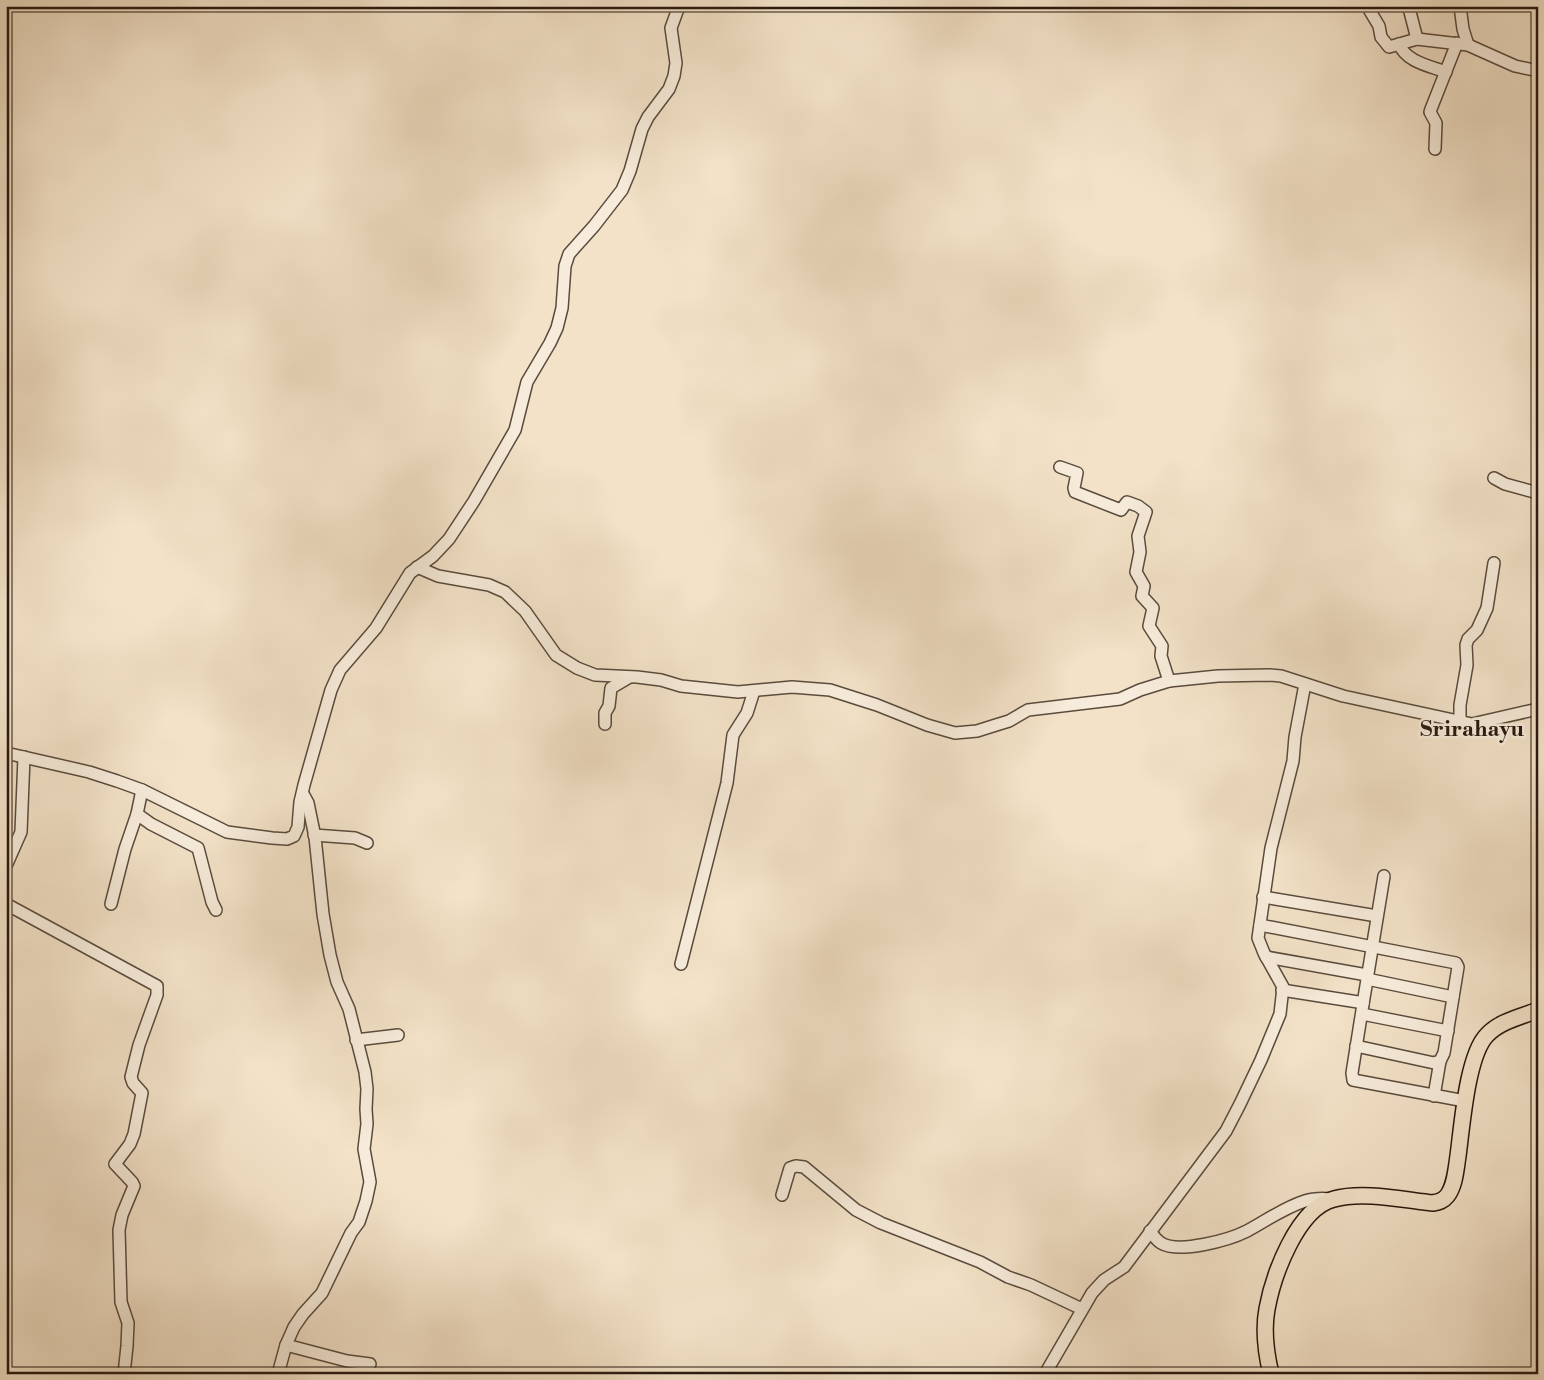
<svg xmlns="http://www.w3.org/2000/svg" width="1544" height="1380" font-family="'Libre Bodoni',serif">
<rect width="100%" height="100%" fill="#f3e2c8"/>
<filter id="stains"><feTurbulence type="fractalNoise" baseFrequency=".004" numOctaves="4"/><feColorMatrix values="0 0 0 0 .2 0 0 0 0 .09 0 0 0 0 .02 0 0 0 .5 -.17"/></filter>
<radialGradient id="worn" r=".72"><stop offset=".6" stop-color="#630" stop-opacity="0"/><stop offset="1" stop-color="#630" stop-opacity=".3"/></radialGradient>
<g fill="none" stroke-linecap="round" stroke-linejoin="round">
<defs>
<g id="minor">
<path d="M 1370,6 L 1370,11 L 1379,26 L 1381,37 L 1389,47 L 1417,39 L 1468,45 L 1515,66 L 1538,71"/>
<path d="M 1460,6 L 1463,29 L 1468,45"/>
<path d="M 1409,8 L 1417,39"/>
<path d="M 1399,44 C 1406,62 1430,66 1446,72"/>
<path d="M 1435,149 L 1436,123 L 1430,112 L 1431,109 L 1457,43"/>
<path d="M 1060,467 L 1077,473 L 1074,488 L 1075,492 L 1121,510 L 1127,502 L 1138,506 L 1146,512 L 1138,536 L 1140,552 L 1136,572 L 1144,586 L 1142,596 L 1153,608 L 1149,626 L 1162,646 L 1161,656 L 1169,681"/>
<path d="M 1494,478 L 1505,484 L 1538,493"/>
<path d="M 417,567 L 438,576 L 489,585 L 505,592 L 525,611 L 556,655 L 577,668 L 595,675 L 637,677 L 661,680 L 681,686 L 738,692 L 792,687 L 830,690 L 877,705 L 927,725 L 955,733 L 977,731 L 996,725 L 1009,721 L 1028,710 L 1120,699 L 1140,690 L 1169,681 L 1218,676 L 1269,675 L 1281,676 L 1343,696 L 1472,724 L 1538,709"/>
<path d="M 1460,722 L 1460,705 L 1467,665 L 1466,645 L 1468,639 L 1477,630 L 1487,608 L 1494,563"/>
<path d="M 605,724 L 605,713 L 609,706 L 611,688 L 628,678"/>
<path d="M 6,753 L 89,772 L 117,781 L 142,790 L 227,832 L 272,838 L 287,839 L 294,836 L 298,827 L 300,802 L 304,785 L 331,690 L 340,670 L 376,628 L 410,573 L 433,556 L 449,539 L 474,501 L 515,430 L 527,382 L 550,343 L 557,328 L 562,308 L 565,266 L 569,254 L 594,226 L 622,190 L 630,171 L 642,129 L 648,117 L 669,89 L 674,76 L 676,63 L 671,28 L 679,6"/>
<path d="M 137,814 L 151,824 L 198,848 L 212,902 L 216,910"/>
<path d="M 314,835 L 355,838 L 367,843"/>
<path d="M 6,866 L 21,832 L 24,757"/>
<path d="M 1263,897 L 1377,916"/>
<path d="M 6,904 L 157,986 L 157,995 L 139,1045 L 131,1077 L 133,1083 L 142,1093 L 134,1134 L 130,1144 L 115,1164 L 132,1182 L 134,1186 L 122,1215 L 119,1230 L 121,1302 L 128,1323 L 127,1346 L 124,1374"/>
<path d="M 111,904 L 125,849 L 137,814 L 142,790"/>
<path d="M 1260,925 L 1456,963 L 1458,967 L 1444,1053 L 1440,1061 L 1434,1063 L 1356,1046"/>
<path d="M 1266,957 L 1367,975"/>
<path d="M 681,964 L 727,783 L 733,735 L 747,713 L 754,691"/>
<path d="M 1367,979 L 1453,997"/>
<path d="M 1282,990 L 1358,1002 L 1363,1004 L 1352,1073 L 1353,1080 L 1465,1101"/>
<path d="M 1363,1004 L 1384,876"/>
<path d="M 1362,1014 L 1448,1031"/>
<path d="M 356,1040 L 398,1035"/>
<path d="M 1434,1096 L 1440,1061"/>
<path d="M 782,1195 L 790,1168 L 796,1166 L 804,1167 L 856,1210 L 881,1223 L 980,1262 L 1008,1277 L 1031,1285 L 1082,1309"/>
<path d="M 1150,1231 C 1153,1235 1156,1240 1161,1243 C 1179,1254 1229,1240 1247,1231 C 1266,1221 1283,1208 1305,1201 C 1314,1198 1322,1198 1332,1199"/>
<path d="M 286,1345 L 347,1361 L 370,1364"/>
<path d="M 278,1374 L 286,1345 L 294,1327 L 303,1314 L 322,1293 L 351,1233 L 359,1222 L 366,1201 L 370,1182 L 364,1149 L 367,1124 L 366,1109 L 367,1089 L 365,1072 L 349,1009 L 337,982 L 330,955 L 323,914 L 315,837 L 308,803 L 303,794"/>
<path d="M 1045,1374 L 1092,1293 L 1104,1280 L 1124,1267 L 1226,1131 L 1240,1104 L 1261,1060 L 1280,1014 L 1283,987 L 1264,953 L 1258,938 L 1271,848 L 1293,761 L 1295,737 L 1305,684"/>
</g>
<path id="major" d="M 1271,1374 C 1266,1353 1263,1330 1267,1309 C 1273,1276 1297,1208 1334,1199 C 1363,1191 1404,1200 1433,1203 C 1439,1202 1443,1201 1447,1196 C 1455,1186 1456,1169 1458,1156 C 1462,1127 1467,1055 1487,1035 C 1500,1021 1521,1017 1538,1010"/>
</defs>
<use href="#minor" stroke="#5a4b3d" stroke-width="14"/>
<use href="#major" stroke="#27190f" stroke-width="18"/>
<use href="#minor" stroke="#f7ecdb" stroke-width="11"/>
<use href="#major" stroke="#f3e2c8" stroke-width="15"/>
</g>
<g text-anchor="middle" stroke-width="5" stroke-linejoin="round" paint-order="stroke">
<g font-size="22" font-weight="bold" fill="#27190f" stroke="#f7ecdb">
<text x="1472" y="736">Srirahayu</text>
</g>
</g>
<rect width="1544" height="1380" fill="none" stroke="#f3e2c8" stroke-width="25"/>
<rect x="8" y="8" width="1529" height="1365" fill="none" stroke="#27190f" stroke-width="2.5"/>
<rect x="12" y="12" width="1519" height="1355" fill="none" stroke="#27190f"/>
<rect width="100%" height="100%" filter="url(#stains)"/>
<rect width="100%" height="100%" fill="url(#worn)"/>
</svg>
